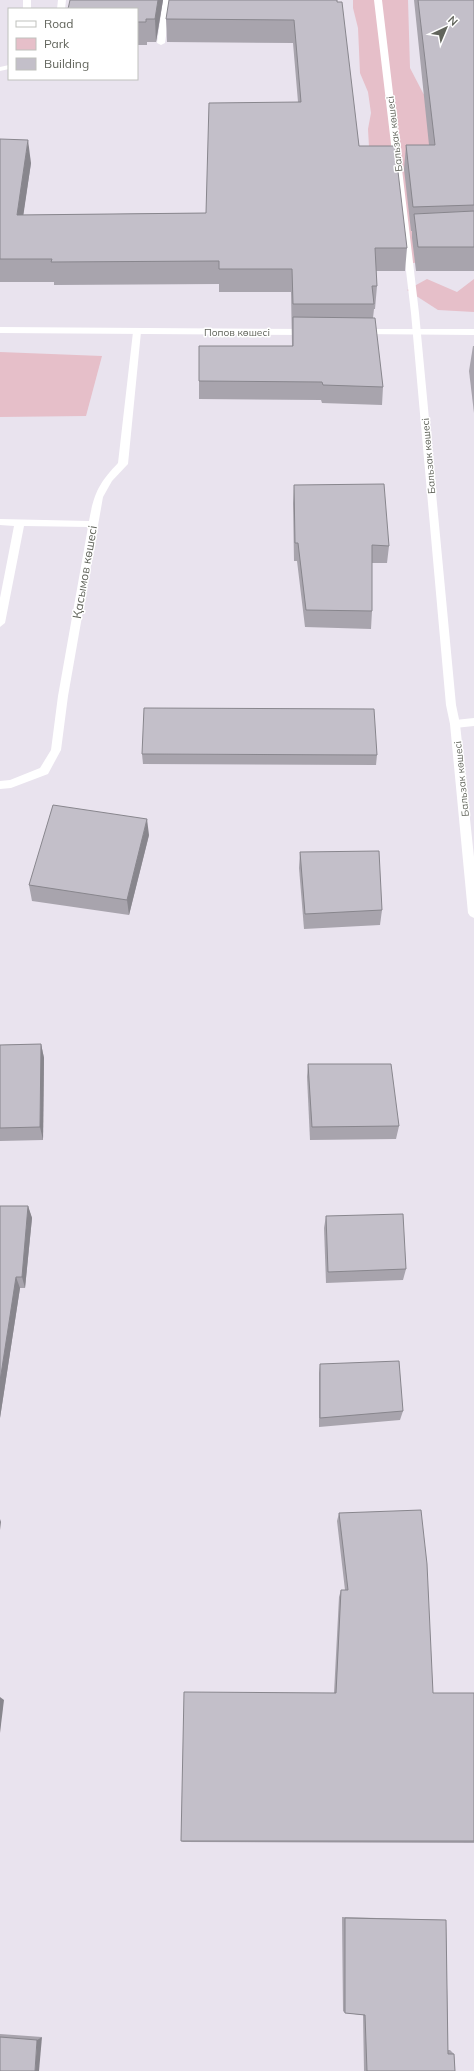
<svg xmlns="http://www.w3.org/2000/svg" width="474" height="2071" font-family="Mulish,sans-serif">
<rect width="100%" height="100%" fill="#e9e3ee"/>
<g fill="#e6bfc9">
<path d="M 353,0 L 408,0 L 410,68 L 423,93 L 443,122 L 457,251 L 414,263 L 377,263 L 369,147 L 368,129 L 371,113 L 368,92 L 360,73 L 358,28 L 353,8 Z"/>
<path d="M 427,279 L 457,292 L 474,279 L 474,312 L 438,310 L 407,290 Z"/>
<path d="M 0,352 L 102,356 L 86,416 L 0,417 Z"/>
</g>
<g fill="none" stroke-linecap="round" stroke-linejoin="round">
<g fill="#fff" fill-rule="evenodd">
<rect x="23" y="0" width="8" height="9"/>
<path d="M 58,0 L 66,0 L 65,9 L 57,9 Z"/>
<path d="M 163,0 L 171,0 L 165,43 L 161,45 L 157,43 Z"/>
<path d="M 9,65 L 9,69 L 0,71 L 0,67 Z"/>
<path d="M 137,329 L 141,332 L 128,464 L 112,481 L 103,497 L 68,696 L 61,750 L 48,774 L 11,788 L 0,789 L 0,781 L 10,780 L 40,768 L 51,750 L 58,696 L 88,527 L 24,526 L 5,623 L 0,627 L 0,598 L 14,526 L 0,525 L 0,519 L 89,521 C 94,493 99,483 118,463 L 133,332 Z"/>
<path d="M 474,718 L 474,726 L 455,728 L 450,724 L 455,720 Z"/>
</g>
<path fill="#fff" fill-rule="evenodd" d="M 374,0 L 382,0 L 419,313 L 456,705 L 460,724 L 474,857 L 474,918 L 470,916 L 468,913 L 450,724 L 446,705 L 411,313 Z"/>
<g fill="#fff" fill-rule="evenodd">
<path d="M 0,327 L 309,329 L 313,332 L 309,335 L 0,333 Z"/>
<path d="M 361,329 L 474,329 L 474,335 L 358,334 L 358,330 Z"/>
</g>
</g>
<g fill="#a8a4ad">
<path d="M 70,0 L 163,0 L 156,42 L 147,42 L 147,45 L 137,45 L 137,9 Z"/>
<path d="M 337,0 L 359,146 L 407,248 L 405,271 L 376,271 L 377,286 L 375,309 L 374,309 L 373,318 L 383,387 L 382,405 L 322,403 L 321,400 L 199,399 L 199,381 L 292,346 L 291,292 L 219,292 L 219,284 L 54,285 L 54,282 L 0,282 L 0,139 L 31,163 L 23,215 L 206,213 L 298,102 L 293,43 L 167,42 L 166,19 Z"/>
<path d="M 414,0 L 474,0 L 474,271 L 416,271 L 412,238 L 412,231 L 411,231 L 404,169 L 406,145 L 429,145 Z"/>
<path d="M 473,346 L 474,346 L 474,413 L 469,371 Z"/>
<path d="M 294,485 L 389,546 L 387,563 L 372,563 L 372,611 L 371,629 L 305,627 L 297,561 L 294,561 L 293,503 Z"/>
<path d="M 142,754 L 377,755 L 376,765 L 143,764 Z"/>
<path d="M 149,835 L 129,915 L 32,901 L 29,885 Z"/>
<path d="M 300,852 L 382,910 L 380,925 L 304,929 L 299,868 Z"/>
<path d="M 41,1044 L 44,1058 L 43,1140 L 0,1141 L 0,1045 Z"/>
<path d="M 308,1064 L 399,1126 L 396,1139 L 310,1140 L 307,1077 Z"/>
<path d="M 0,1206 L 28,1206 L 32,1218 L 25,1288 L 20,1288 L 0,1418 Z"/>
<path d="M 326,1216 L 406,1269 L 403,1280 L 326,1283 L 324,1228 Z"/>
<path d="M 320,1364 L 403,1411 L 400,1420 L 319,1427 L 319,1373 Z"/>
<path d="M 339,1513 L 433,1693 L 474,1693 L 474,1843 L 183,1842 L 181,1841 L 334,1693 L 339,1597 L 341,1590 L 345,1590 L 337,1521 Z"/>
<path d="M 342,1917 L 446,1920 L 448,2050 L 450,2050 L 454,2054 L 455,2071 L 364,2071 L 363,2015 L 345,2013 L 343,2011 Z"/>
<path d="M 0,2034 L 42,2037 L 0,2071 Z"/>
</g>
<g fill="#88868d">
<path d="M 158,0 L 163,0 L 156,42 L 155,19 Z"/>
<path d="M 28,140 L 31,163 L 20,238 L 17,215 Z"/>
<path d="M 147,819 L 149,835 L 129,915 L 127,900 Z"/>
<path d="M 41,1044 L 44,1058 L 43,1140 L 40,1127 Z"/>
<path d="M 28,1206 L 32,1218 L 25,1288 L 22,1277 Z"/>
<path d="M 16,1277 L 20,1288 L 0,1418 L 0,1381 Z"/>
<path d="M 0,1519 L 1,1522 L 0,1530 Z"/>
<path d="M 0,1697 L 4,1700 L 0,1733 Z"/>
<path d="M 42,2037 L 39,2071 L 35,2071 L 37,2040 Z"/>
</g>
<g fill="#c3bfc9" stroke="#88868d">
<path d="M 70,0 L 158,0 L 155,19 L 146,19 L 146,22 L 137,22 L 137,9 L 68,9 Z"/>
<path d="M 169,0 L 337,0 L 337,2 L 342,2 L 359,146 L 395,146 L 407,248 L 375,248 L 377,286 L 372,286 L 374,304 L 293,304 L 292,269 L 219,269 L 219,261 L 51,262 L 52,259 L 0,259 L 0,139 L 28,140 L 17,215 L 206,213 L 209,103 L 301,102 L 294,20 L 166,19 Z"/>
<path d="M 418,0 L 474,0 L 474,205 L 413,207 L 406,145 L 435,145 Z"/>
<path d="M 474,211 L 474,247 L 418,247 L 414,214 Z"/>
<path d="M 293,317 L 375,318 L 383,387 L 323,385 L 322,382 L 199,381 L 199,346 L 293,346 Z"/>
<path d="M 384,484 L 389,546 L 372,545 L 372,611 L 306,610 L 298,543 L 295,543 L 294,485 Z"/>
<path d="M 144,708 L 374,709 L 377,755 L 142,754 Z"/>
<path d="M 53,805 L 147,819 L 127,900 L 29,885 Z"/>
<path d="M 379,851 L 382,910 L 305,914 L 300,852 Z"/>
<path d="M 41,1044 L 40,1127 L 0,1128 L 0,1045 Z"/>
<path d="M 308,1064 L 391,1064 L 399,1126 L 312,1127 Z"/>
<path d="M 0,1206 L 28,1206 L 22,1277 L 16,1277 L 0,1381 Z"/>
<path d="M 403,1214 L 406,1269 L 328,1272 L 326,1216 Z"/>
<path d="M 399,1361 L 403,1411 L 320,1418 L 320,1364 Z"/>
<path d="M 421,1510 L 427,1564 L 433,1693 L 474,1693 L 474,1841 L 181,1841 L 184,1692 L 336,1693 L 341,1590 L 348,1590 L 339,1513 Z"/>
<path d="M 345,1918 L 446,1920 L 448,2054 L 454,2054 L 455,2071 L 367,2071 L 365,2015 L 345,2013 Z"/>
<path d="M 0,2037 L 37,2040 L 35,2071 L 0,2071 Z"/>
</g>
<g text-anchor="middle" stroke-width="3" stroke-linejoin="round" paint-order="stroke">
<g font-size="10" fill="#61645b" stroke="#fff">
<text transform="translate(394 134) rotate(-97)" y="4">Бальзак көшесі</text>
<text x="237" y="336">Попов көшесі</text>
<text transform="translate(428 456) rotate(-95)" y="4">Бальзак көшесі</text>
<text transform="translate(461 779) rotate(-96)" y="4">Бальзак көшесі</text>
</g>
<g font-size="12" fill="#61645b" stroke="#fff">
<text transform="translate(85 572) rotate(-80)" y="4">Қасымов көшесі</text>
</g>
</g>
<rect x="8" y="8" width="130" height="72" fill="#ffffff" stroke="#c0c1bd"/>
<rect x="16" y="21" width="20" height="6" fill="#ffffff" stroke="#c0c1bd"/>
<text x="44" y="28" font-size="12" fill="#61645b">Road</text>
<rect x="16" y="38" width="20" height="12" fill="#e6bfc9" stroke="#c0c1bd"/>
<text x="44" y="48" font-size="12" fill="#61645b">Park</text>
<rect x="16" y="58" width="20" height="12" fill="#c3bfc9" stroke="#c0c1bd"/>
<text x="44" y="68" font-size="12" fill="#61645b">Building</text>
<g transform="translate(446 28) rotate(44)" stroke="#ffffff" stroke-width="3" paint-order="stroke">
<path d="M0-3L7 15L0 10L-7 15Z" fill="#61645b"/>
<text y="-6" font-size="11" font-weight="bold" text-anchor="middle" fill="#61645b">N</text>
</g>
</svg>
